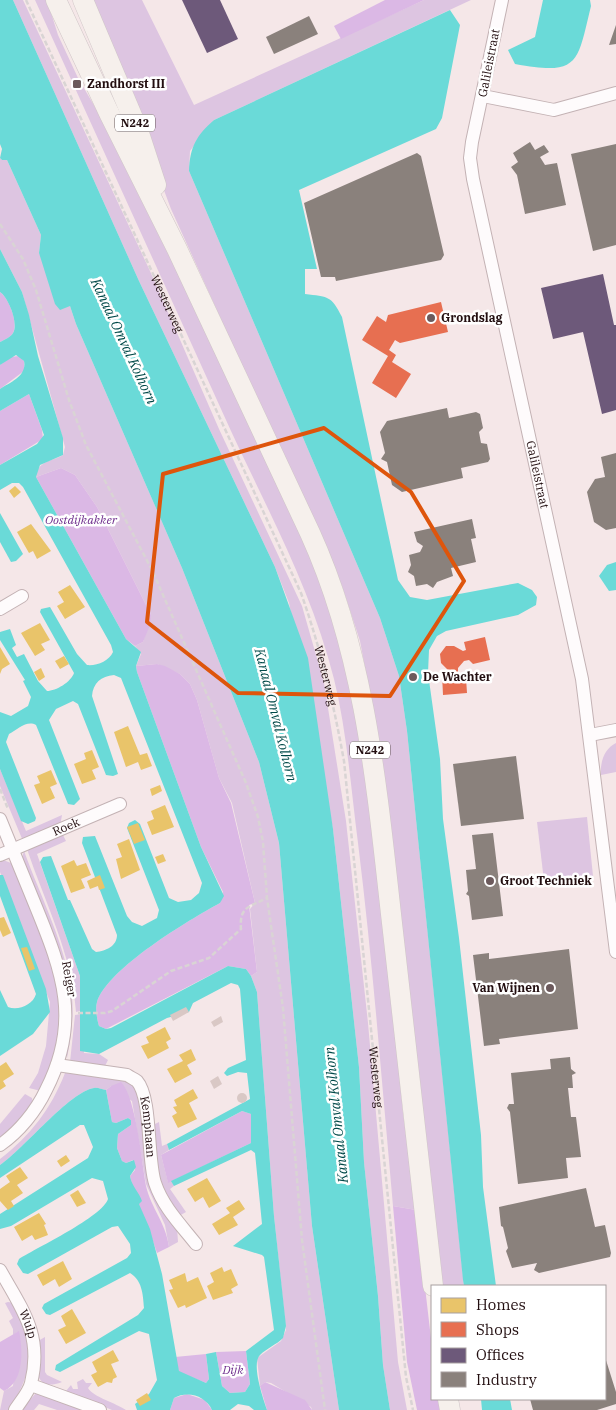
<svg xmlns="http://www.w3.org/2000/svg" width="616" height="1410" font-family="'IBM Plex Serif',serif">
<rect width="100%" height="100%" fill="#f5e7e8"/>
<g fill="#ddc5e1">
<path d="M 13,0 L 23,0 L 150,271 L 219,429 L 302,606 L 324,683 L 346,821 L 368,1023 L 398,1362 L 407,1410 L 390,1410 L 383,1365 L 378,1296 L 364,1162 L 359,1067 L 333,829 L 289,603 L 275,567 L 139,281 Z"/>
<path d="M 35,0 L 47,0 L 58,35 L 78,78 L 122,153 L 316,569 L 352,685 L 383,904 L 403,1113 L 416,1210 L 393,1206 C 382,1085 373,964 358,843 C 351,789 347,732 334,679 C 312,591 269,513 231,431 C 166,287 100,144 35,0 Z"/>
<path d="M 93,0 L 142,0 L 194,105 L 424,0 L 471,0 L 214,120 L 190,151 L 189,171 L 380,618 L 399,676 L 407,731 L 464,1286 L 442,1286 L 373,710 L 360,641 L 342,586 L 171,209 Z"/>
<path d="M 0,158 L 2,160 L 7,160 L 41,235 L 39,253 L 67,306 L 70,306 L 76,324 L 182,568 L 259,762 L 279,843 L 312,1226 L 339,1410 L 312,1410 L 311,1407 L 271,1383 L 265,1382 L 260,1386 L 257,1358 L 281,1341 L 286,1330 L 274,1216 L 257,992 L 251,976 L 257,972 L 250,909 L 255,903 L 232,803 L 219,778 L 197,700 L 190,684 L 180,674 L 157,664 L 136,666 L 141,654 L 135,646 L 143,642 L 151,615 L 97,507 L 75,475 L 61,468 L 36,477 C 38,460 51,462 63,455 L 65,447 L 22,292 L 0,249 Z"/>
<path d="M 616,743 L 616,772 L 601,775 C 600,762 604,749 616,743 Z"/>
<path d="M 0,769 L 26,831 L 62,815 L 60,826 L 23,841 L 0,786 Z"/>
<path d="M 587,817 L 593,876 L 544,881 L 537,822 Z"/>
<path d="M 62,833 L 66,841 L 37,854 L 80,976 L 80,1011 L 76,1012 C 72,954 45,903 27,849 Z"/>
<path d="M 24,851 C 41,898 67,947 72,997 C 74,1017 71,1038 67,1058 L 66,1052 L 70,1020 L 22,858 Z"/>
<path d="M 3,860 L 11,863 C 46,947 81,1000 41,1091 L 29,1088 L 38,1073 L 46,1046 L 50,1002 L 0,872 L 0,861 Z"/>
<path d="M 81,1014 L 84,1053 L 99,1054 L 108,1060 L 104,1068 L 70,1062 L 75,1015 Z"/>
<path d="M 65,1073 L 127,1080 L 137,1091 L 150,1180 L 177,1227 L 178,1242 L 169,1247 L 165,1225 L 146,1184 L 132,1101 L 111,1086 L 106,1090 C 103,1090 97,1087 94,1088 C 69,1092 24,1149 0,1165 L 0,1159 C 30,1136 51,1109 65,1073 Z"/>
<path d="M 25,1094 L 32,1098 L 33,1103 L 21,1119 L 0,1140 L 0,1124 Z"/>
<path d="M 159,1122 L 162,1146 L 167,1144 L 169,1150 L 161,1155 L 168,1182 L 172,1181 L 174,1186 L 170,1189 L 186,1212 L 179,1216 L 160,1186 L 151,1126 Z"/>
<path d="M 8,1302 L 14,1303 C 32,1351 37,1364 9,1410 L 0,1410 L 4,1391 L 13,1386 L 18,1332 L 13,1335 L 13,1329 L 9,1321 L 13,1318 L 5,1303 Z"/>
<path d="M 45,1337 L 45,1372 L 47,1375 L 62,1382 C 30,1394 38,1362 38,1341 Z"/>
<path d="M 83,1379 L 86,1383 L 92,1383 L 88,1388 C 93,1397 116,1403 126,1410 L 112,1410 L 66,1391 L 71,1385 L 73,1389 L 78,1389 L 77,1382 Z"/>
<path d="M 36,1393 L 90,1410 L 57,1410 L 39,1404 L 34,1410 L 21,1410 Z"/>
</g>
<g fill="#dbb8e5">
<path d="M 385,0 L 424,0 L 341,39 L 334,26 Z"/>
<path d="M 0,292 C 8,297 19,323 13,333 C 11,337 4,340 0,342 Z"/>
<path d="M 19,356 L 24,361 L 24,371 L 0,389 L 0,365 L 10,357 Z"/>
<path d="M 29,394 L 42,430 L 43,439 L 0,465 L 0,411 Z"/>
<path d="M 61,468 L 75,475 L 97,507 L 151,615 L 150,625 L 143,642 L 135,646 L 126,639 L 36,477 Z"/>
<path d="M 157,664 L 165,666 L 180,674 L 190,684 L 197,700 L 219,778 L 231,803 L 255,903 L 249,905 L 257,972 L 251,976 L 246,969 L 228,966 L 106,1029 L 99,1026 C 97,1019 95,1009 97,1002 C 108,968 189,920 220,903 L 223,892 L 201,847 L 137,672 L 136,666 Z"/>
<path d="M 121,1082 C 136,1097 142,1163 146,1186 C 151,1208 166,1223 169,1247 L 157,1253 C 149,1227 136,1202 130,1176 L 135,1170 L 133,1160 L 126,1163 L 122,1161 L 117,1148 L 118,1134 L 131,1125 L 131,1120 L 128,1118 L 116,1123 L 112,1122 L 106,1090 L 111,1086 Z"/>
<path d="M 242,1111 L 251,1114 L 251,1143 L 168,1183 L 161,1155 Z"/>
<path d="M 393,1206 L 416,1210 L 432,1347 L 432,1399 L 439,1399 L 441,1410 L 417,1410 L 407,1362 Z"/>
<path d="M 19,1331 C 23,1351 24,1381 4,1391 L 0,1388 L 0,1342 Z"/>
<path d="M 246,1351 L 250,1384 L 245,1392 L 230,1393 L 222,1386 L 216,1352 Z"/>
<path d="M 206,1354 L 209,1379 L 206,1383 L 179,1372 L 175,1357 Z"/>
<path d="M 265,1382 L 305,1400 L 312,1410 L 267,1410 L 260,1386 Z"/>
<path d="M 187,1394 L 205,1400 L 212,1410 L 170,1410 L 174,1398 Z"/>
</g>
<g fill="#6adad8">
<path d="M 0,0 L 13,0 L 139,281 L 275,567 L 308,658 L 333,829 L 359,1067 L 364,1162 L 378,1296 L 383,1365 L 390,1410 L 339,1410 L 312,1226 L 279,843 L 259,762 L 182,568 L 76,324 L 70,306 L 60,310 L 55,304 L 39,253 L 41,235 L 7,160 L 2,160 L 0,158 L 2,149 L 0,144 Z"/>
<path d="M 543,0 L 590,0 L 591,6 C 577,63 580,76 515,64 L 508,50 L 535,37 Z"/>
<path d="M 450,10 L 460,25 L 442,118 L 436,129 L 299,190 L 317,269 L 305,269 L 305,294 C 328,297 331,295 342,317 L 398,580 L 410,597 L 427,600 L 518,583 L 532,590 L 537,597 L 536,605 L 518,615 L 446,631 L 437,636 L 429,650 L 428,673 L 440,759 L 443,819 L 459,938 L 481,1135 L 483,1187 L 496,1286 L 464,1286 L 463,1280 L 407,731 L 399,676 L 380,618 L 189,171 C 190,147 196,136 214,120 Z"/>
<path d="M 0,249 L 22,292 L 29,315 L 38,356 L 63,438 L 63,455 L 40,465 L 36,477 L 126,639 L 141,652 L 136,666 L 137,672 L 201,847 L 224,896 L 220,903 C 189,920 108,968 97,1002 C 95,1009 97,1019 99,1026 L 106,1029 L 111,1028 L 228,966 L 246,969 L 251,976 L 257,992 L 274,1216 L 286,1326 L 283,1338 C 276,1345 267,1348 260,1355 C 251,1364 263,1398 267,1410 L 254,1410 L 249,1406 L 238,1404 L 230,1410 L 212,1410 C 206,1396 188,1390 174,1398 L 170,1410 L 137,1410 L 135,1404 L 149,1394 L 157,1380 L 149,1334 L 139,1331 L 60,1372 L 55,1370 L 56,1365 L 138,1315 L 144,1308 C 143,1294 142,1280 130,1273 L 50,1315 L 46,1314 L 42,1308 L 44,1304 L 127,1258 L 131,1253 L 130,1244 L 118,1226 L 112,1227 L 28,1274 L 23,1273 L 17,1264 L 19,1259 C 38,1247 102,1217 108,1199 L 103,1181 L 92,1178 L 11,1226 L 0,1229 L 0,1214 L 88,1158 L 93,1147 L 84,1125 L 80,1125 L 0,1178 L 0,1165 C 24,1149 69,1092 94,1088 C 97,1087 103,1090 106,1090 L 112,1122 L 116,1123 L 128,1118 L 131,1120 L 131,1125 L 118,1134 L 117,1148 L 122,1161 L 126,1163 L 134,1160 L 136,1167 L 130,1176 C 132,1187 139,1192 142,1201 L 139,1204 L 150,1229 L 162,1274 L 179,1371 L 206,1383 L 209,1379 L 206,1354 L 216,1352 L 222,1386 L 230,1393 L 245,1392 L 250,1384 L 246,1351 L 274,1330 L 264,1257 L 262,1255 L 233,1246 L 262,1224 L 255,1153 L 251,1150 L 174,1186 L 171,1181 L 251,1143 L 251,1114 L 242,1111 L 169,1150 L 167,1144 L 250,1099 L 247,1073 L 238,1072 L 227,1076 L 224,1073 L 228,1068 L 246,1060 L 240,989 L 238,985 L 231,983 L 193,1003 L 189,1012 L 167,1018 L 99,1054 L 80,1051 L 80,976 L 40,862 L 43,857 L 51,856 L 68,900 L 70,900 L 92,949 L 96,952 C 106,951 117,946 117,935 L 82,843 L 83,837 L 95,836 L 127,916 L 132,922 L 142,926 L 157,918 L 159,910 L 127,828 L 129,823 L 135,820 L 140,824 L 169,898 L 178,902 L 191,900 L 199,893 L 202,883 L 121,678 L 114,675 C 101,676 93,683 92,696 L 118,774 L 113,776 L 106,775 L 78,704 L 73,701 L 56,709 L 49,720 L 80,799 L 74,805 L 68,804 L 36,725 C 27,720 18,729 9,734 L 6,742 L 36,818 L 35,821 L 28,824 L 21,821 L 0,769 L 0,712 L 11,716 L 28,706 L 31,697 L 23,681 L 25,680 L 0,640 L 0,632 L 10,629 L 16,645 L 12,648 L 17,657 L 24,654 L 38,681 L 47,691 C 56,691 71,682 74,673 L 40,612 L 41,609 L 50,607 L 77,654 L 87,665 C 97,666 109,661 113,652 L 111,645 L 23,487 L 19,483 L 12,483 L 0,490 L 0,465 L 37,444 L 44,435 L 29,394 L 0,411 L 0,389 C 11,382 27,376 24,361 L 16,355 L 0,365 L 0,342 C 4,340 11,337 13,333 C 19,323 8,297 0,292 Z"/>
<path d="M 0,513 L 23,554 L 16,561 L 11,562 L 0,542 Z"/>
<path d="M 616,562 L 616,590 L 609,591 L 599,576 L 607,565 Z"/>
<path d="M 0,875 L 3,875 L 46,989 L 50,1012 L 33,1034 L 0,1056 L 0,990 L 8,1007 C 18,1011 33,1005 36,994 L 0,896 Z"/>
<path d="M 481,1399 L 510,1399 L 512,1410 L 482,1410 Z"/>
</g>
<g fill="#e9c46a">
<path d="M 15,486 L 21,492 L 14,498 L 9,491 Z"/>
<path d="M 31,524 L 51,551 L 37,559 L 33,551 L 29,553 L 17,532 Z"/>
<path d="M 70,585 L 85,607 L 65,619 L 57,606 L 64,602 L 58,592 Z"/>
<path d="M 40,623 L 50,640 L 41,644 L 45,650 L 35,656 L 21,633 Z"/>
<path d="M 0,647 L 10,664 L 2,669 L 0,674 Z"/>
<path d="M 64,656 L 69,664 L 60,669 L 55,661 Z"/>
<path d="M 41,668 L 45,677 L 39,681 L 34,672 Z"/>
<path d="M 128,726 L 140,755 L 147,753 L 152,766 L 141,770 L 138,762 L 126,767 L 114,732 Z"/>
<path d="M 92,750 L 99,767 L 92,770 L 96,779 L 82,784 L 74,764 L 86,759 L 84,753 Z"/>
<path d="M 51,770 L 57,784 L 50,787 L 55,798 L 42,804 L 34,785 L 40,783 L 37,776 Z"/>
<path d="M 160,785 L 162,791 L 152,796 L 150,789 Z"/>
<path d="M 165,805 L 174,827 L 152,835 L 147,822 L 154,819 L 151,811 Z"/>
<path d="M 138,823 L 145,840 L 134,844 L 127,827 Z"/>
<path d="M 129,839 L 140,870 L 121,879 L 116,859 L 122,857 L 117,844 Z"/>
<path d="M 163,854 L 166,861 L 158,864 L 155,857 Z"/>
<path d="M 74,860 L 77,866 L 86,863 L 91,875 L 81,879 L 85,888 L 71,893 L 61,866 Z"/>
<path d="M 100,875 L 105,888 L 99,890 L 98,886 L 90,889 L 87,881 Z"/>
<path d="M 4,917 L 11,933 L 3,937 L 0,930 L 0,918 Z"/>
<path d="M 27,947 L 35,969 L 29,971 L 21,948 Z"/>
<path d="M 165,1027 L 171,1039 L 166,1042 L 169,1048 L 148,1059 L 141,1046 L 149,1043 L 146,1037 Z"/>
<path d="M 191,1049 L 196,1060 L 187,1065 L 192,1074 L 175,1083 L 167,1069 L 183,1061 L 179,1055 Z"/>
<path d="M 6,1062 L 14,1074 L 3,1081 L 6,1086 L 0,1090 L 0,1066 Z"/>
<path d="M 193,1089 L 198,1098 L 189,1103 L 197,1119 L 178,1128 L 172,1116 L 177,1113 L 173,1107 L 177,1106 L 174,1100 Z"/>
<path d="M 66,1155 L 70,1161 L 61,1167 L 57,1161 Z"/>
<path d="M 20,1167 L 28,1178 L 17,1185 L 23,1193 L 11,1201 L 14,1206 L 8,1210 L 0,1201 L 0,1189 L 10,1182 L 6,1176 Z"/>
<path d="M 207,1178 L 221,1201 L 209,1208 L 203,1197 L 195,1202 L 187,1189 Z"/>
<path d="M 78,1190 L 86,1203 L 77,1207 L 70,1195 Z"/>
<path d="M 239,1200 L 245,1209 L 233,1217 L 238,1225 L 219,1235 L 212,1224 L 230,1213 L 226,1208 Z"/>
<path d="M 39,1213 L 46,1224 L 44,1225 L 48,1235 L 35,1240 L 32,1235 L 22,1241 L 14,1227 Z"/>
<path d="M 63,1261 L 72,1279 L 59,1287 L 55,1279 L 43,1286 L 37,1275 Z"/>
<path d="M 222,1267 L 224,1272 L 231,1269 L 238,1285 L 231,1289 L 233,1293 L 213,1300 L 207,1286 L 214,1282 L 210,1273 Z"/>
<path d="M 185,1273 L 187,1282 L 198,1277 L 207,1298 L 186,1308 L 185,1305 L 178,1308 L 169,1290 L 173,1289 L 169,1280 Z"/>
<path d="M 72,1309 L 86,1333 L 66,1344 L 58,1330 L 66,1326 L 61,1316 Z"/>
<path d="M 113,1350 L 119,1361 L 111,1364 L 117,1377 L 113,1379 L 112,1383 L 107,1382 L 98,1387 L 91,1375 L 97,1372 L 92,1362 Z"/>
<path d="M 147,1393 L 151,1400 L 140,1406 L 136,1400 Z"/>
</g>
<g fill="#e76f51">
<path d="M 441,302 L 448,332 L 400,343 L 395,340 L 389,350 L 396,355 L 392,362 L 411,374 L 396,398 L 372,383 L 388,356 L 362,340 L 377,316 L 386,322 L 388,315 Z"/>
<path d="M 485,637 L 490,660 L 473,664 L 469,660 L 464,661 L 458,668 L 458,672 L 466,678 L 467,693 L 443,695 L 442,674 L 449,673 L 448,670 L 441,663 L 440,654 L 446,646 L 454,646 L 463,651 L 466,650 L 464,642 Z"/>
</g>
<g fill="#6d597a">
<path d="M 182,0 L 220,0 L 238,39 L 207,53 Z"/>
<path d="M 603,274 L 614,325 L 616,325 L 616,410 L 602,414 L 583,332 L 553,339 L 541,288 Z"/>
</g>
<g fill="#8a817c">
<path d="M 309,16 L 318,34 L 274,54 L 266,37 Z"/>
<path d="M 616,25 L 616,44 L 609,45 Z"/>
<path d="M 530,142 L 535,150 L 544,145 L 549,152 L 540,157 L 545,165 L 557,163 L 566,205 L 525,214 L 517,175 L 511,167 L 518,162 L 513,153 Z"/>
<path d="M 616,144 L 616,245 L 593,251 L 571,154 Z"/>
<path d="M 417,153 L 421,156 L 444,255 L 441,260 L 336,281 L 335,277 L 321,277 L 304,203 Z"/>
<path d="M 447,408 L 449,418 L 476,412 L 480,414 L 483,428 L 479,432 L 481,443 L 487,444 L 490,459 L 488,462 L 461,468 L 463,478 L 402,492 L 392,485 L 387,462 L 381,459 L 385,453 L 380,432 L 387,421 Z"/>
<path d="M 616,453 L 616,528 L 606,530 L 594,522 L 587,492 L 595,479 L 605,477 L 601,457 Z"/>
<path d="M 472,519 L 476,538 L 471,539 L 476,562 L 451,568 L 453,576 L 437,582 L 433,588 L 427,584 L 416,586 L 414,576 L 408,572 L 411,565 L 409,555 L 420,552 L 423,546 L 417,542 L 414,532 Z"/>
<path d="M 516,756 L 524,819 L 461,826 L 453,764 Z"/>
<path d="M 493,833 L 503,916 L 472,920 L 469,896 L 466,894 L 468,891 L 466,870 L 476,869 L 472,835 Z"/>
<path d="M 569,949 L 578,1029 L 499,1039 L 500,1044 L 484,1046 L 473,955 L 489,953 L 489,959 Z"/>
<path d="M 570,1057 L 571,1069 L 576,1073 L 572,1075 L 573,1088 L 568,1088 L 571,1117 L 576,1117 L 581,1157 L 566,1158 L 568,1178 L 518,1184 L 510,1112 L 507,1108 L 509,1104 L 514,1104 L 511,1073 L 551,1069 L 550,1059 Z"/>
<path d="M 586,1188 L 595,1227 L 605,1225 L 611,1253 L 610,1257 L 539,1273 L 534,1270 L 537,1263 L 512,1268 L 506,1251 L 508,1248 L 503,1227 L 501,1226 L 499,1207 Z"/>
<path d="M 605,1357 L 616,1392 L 616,1404 L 597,1410 L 533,1410 L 530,1399 L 605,1399 Z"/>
</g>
<g fill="#d9c8c5">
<path d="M 186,1007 L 189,1012 L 173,1021 L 170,1015 Z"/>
<path d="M 221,1016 L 223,1022 L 214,1027 L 211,1022 Z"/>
<path d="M 218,1076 L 222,1084 L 214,1089 L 210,1081 Z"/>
<circle cx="242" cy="1098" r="5"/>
</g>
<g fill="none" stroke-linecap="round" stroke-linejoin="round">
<defs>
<g id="street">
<path id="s2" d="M 502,0 L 472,142 L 470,158 L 473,179 L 582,679 L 616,952"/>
<path d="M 483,96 L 554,110 L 616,93"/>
<path d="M 0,609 L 22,596"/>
<path d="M 590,735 L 616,730"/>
<path d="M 0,819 C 12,849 24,878 36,907 C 63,973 81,1022 46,1090 C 36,1111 19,1132 0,1145"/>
<path id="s3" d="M 0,855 L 120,804"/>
<path id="s4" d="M 57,1065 L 127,1075 C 130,1077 134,1079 137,1081 C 152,1098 147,1159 155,1183 C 163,1207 181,1225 196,1244"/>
<path id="s5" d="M 0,1270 C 22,1309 43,1335 31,1383 C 29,1392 20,1402 15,1410"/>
<path d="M 31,1385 L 100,1410"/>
</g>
<g id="primary">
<path d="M 56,0 L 109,113 L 177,249 L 310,533 C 366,656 377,790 392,923 C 405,1044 419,1165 433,1286"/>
<path d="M 83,0 L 138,130 L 156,185"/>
<path d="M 448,1399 L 450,1410"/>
</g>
</defs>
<use href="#street" stroke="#c3b2b4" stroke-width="14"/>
<use href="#primary" stroke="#cfc6c7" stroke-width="21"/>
<g stroke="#d9d4d4" stroke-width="2.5" stroke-dasharray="5 2.5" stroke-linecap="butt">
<path id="s1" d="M 26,0 L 301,593 C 321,650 333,701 344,761 L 406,1377 L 413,1410"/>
<path d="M 0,224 L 23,259 L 36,290 L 69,400 L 86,445 L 152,570 L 246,783 L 258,817 L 263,842 L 267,898 L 283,1008 L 302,1240 L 325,1410"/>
<path d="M 0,789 L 8,809"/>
<path d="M 78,1013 L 105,1013 L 112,1011 L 171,971 L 209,958 L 241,929 C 239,906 250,907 267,898"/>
</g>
<use href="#street" stroke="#fefbfc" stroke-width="12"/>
<use href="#primary" stroke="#f6f0ec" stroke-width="20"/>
</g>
<path fill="none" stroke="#de550c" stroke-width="4" stroke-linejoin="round" d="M 324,428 L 411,492 L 464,581 L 390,696 L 238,693 L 147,622 L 163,474 Z"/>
<g fill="#6c5a5c" stroke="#fff" stroke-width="2">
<rect x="72" y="79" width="10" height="10" rx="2.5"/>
<circle cx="431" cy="318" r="5"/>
<circle cx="413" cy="677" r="5"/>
<circle cx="490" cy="881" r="5"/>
<circle cx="550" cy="988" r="5"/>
</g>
<g text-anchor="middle" stroke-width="5" stroke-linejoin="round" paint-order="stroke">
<g fill="#fff" stroke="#645658" stroke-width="1">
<rect x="115" y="114.5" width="40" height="17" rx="4"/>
<rect x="350" y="741.5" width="40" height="17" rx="4"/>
</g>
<g font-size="11" font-weight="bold" fill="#220e10">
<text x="135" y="127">N242</text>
<text x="370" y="754">N242</text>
</g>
<g font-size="12" fill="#220e10" stroke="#fff">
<text transform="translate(489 63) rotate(-79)" y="4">Galileistraat</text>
<text dy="4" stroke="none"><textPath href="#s1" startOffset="335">Westerweg</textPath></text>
<text dy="4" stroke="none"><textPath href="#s2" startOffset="485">Galileistraat</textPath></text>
<text dy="4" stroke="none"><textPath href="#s1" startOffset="740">Westerweg</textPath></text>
<text dy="4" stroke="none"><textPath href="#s3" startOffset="72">Roek</textPath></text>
<text transform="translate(69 979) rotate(80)" y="4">Reiger</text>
<text dy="4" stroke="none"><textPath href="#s1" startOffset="1145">Westerweg</textPath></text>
<text dy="4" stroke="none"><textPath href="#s4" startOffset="130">Kemphaan</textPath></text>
<text dy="4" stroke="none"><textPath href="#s5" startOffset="61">Wulp</textPath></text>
</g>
<g font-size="12" font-weight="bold" fill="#220e10" stroke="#fff" text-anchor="start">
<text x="87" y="88">Zandhorst III</text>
<text x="441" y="322">Grondslag</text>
<text x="423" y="681">De Wachter</text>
<text x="500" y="885">Groot Techniek</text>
<text x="540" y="992" text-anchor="end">Van Wijnen</text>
</g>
<g font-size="12" font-style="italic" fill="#6f2e8d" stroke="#fff">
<text x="81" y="524">Oostdijkakker</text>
<text x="233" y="1374">Dijk</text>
</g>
<g font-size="14" font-style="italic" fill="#004948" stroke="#fff">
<text transform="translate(124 341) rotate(65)" y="5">Kanaal Omval Kolhorn</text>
<text transform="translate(276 715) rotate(76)" y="5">Kanaal Omval Kolhorn</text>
<text transform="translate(336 1115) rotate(-96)" y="5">Kanaal Omval Kolhorn</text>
</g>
</g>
<rect x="431" y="1285" width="175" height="115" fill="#ffffff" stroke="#a79f9f"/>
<rect x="441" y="1298" width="25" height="15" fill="#e9c46a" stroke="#a79f9f"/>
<text x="476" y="1310" font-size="15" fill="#220e10">Homes</text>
<rect x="441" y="1322" width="25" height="15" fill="#e76f51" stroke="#a79f9f"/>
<text x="476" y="1335" font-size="15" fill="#220e10">Shops</text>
<rect x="441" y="1348" width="25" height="15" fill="#6d597a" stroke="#a79f9f"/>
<text x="476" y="1360" font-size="15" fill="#220e10">Offices</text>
<rect x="441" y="1372" width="25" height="15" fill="#8a817c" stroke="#a79f9f"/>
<text x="476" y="1385" font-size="15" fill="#220e10">Industry</text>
</svg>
